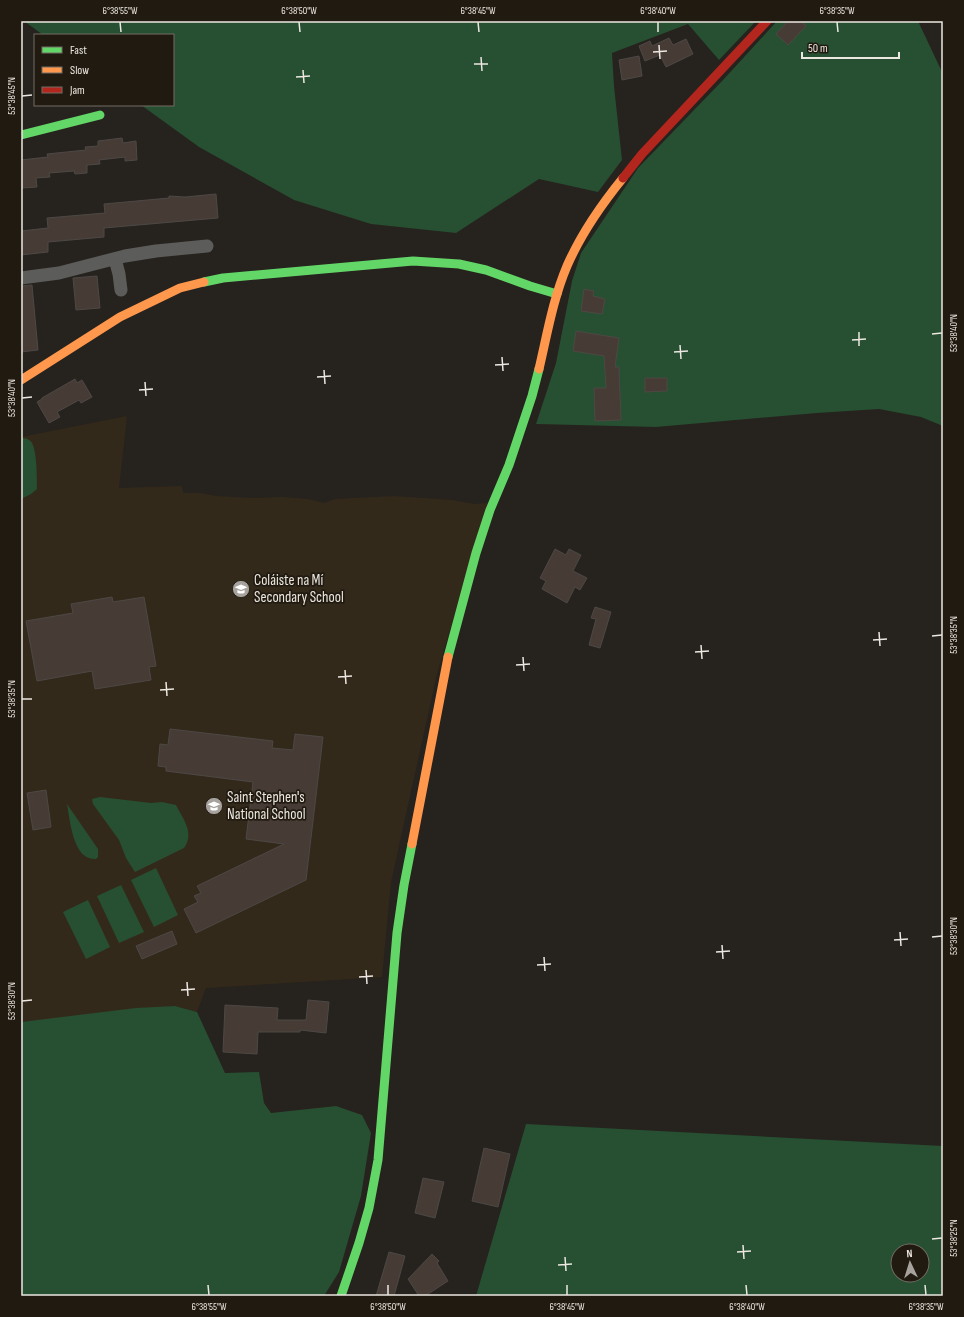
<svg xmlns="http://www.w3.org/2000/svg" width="964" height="1317" font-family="'Sofia Sans Condensed',sans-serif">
<rect width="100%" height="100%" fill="#26221e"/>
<path fill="#33291b" d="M 127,416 L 119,488 L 182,486 L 183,493 L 200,493 L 216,496 L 253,498 L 282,497 L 308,499 L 324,503 L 335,499 L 394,496 L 452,500 L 474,504 L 487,503 L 437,674 L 391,882 L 382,977 L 206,988 L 197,1012 L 175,1006 L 21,1022 L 21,437 Z"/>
<g fill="#274f31" fill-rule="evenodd">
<path d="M 24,21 L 756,21 L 719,60 L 688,24 L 612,53 L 614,86 L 622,160 L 598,192 L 539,179 L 456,233 L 371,224 L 294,200 L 199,147 L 141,105 L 173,105 L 173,35 L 43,35 Z"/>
<path d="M 777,21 L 918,21 L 943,74 L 943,426 L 921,417 L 879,409 L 817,413 L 656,427 L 536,424 L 556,363 L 572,281 L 581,253 L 638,168 L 723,80 Z"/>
<path d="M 21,438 C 25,438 30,439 32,443 C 37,452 37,479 37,489 L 31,494 L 21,499 Z"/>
<path d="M 100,797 L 151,803 L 162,802 L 176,805 C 183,819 195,833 184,848 L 135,872 L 126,858 L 119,840 L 93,804 L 92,799 Z"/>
<path d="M 67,804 L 98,849 L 98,857 L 96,859 C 73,861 70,820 67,804 Z"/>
<path d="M 156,868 L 178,915 L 154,927 L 131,880 Z"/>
<path d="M 121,885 L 144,932 L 119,943 L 97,896 Z"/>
<path d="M 88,900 L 110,947 L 86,959 L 63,912 Z"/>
<path d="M 175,1006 L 197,1012 L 225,1073 L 259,1072 L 264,1103 L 271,1113 L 336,1106 L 362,1115 L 371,1133 L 361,1196 L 339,1272 L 324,1296 L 21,1296 L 21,1022 L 136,1008 Z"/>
<path d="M 526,1124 L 943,1146 L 943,1296 L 476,1296 ZM 898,1251 L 922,1251 L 922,1275 L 898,1275 Z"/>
</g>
<g fill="#463c35" stroke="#4d4845">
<path d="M 788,21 L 800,21 L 806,26 L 788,45 L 776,34 Z"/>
<path d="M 669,38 L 673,45 L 686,39 L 693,54 L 666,67 L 660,55 L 645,61 L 639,46 L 650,41 L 652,46 Z"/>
<path d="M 639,56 L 642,76 L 622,80 L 619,60 Z"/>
<path d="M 122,138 L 123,143 L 136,141 L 137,160 L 125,161 L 125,157 L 99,160 L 100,164 L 87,165 L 87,173 L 75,174 L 74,171 L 49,173 L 50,177 L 36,178 L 37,187 L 22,188 L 22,185 L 21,185 L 21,160 L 48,157 L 47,154 L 86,150 L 85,147 L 98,146 L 98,141 Z"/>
<path d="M 216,194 L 218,218 L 104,228 L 104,237 L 48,242 L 48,252 L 21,255 L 21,231 L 48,228 L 47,218 L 105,213 L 104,204 L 169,198 L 169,196 L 185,197 Z"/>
<path d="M 97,276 L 100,308 L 76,310 L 73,278 Z"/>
<path d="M 32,285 L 38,350 L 21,352 L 21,286 Z"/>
<path d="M 584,289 L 594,291 L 593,296 L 605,299 L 602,314 L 581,311 Z"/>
<path d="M 576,331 L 619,338 L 615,367 L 619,367 L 621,420 L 595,421 L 594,388 L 606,388 L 604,356 L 573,351 Z"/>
<path d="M 645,378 L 667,378 L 667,391 L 645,392 Z"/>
<path d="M 75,379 L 77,383 L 82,380 L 92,397 L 81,403 L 79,400 L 57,412 L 60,417 L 49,423 L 37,402 L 42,399 L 42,398 Z"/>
<path d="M 555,549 L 566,555 L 569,549 L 581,555 L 573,571 L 587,578 L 580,590 L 575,587 L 567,603 L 542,589 L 546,581 L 540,578 Z"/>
<path d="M 112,597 L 113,602 L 144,597 L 156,666 L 149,667 L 151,680 L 95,689 L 92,671 L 37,681 L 26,621 L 73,613 L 71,604 Z"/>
<path d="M 595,607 L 611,612 L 600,648 L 589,645 L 596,619 L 591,618 Z"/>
<path d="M 170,729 L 273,741 L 272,748 L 293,750 L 295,734 L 323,737 L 306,880 L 196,933 L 184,909 L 198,902 L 194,896 L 201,893 L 197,886 L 284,844 L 246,839 L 253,782 L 166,771 L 166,767 L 158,766 L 160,744 L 168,745 Z"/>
<path d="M 46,790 L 51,827 L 33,830 L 27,793 Z"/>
<path d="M 172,931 L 177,944 L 142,959 L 136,946 Z"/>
<path d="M 308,1000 L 329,1002 L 326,1033 L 300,1030 L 300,1032 L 258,1032 L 257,1054 L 223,1052 L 225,1005 L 278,1008 L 277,1020 L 306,1020 Z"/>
<path d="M 484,1148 L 510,1154 L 498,1207 L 472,1201 Z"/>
<path d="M 423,1178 L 444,1182 L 435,1218 L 415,1213 Z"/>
<path d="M 389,1252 L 405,1256 L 394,1296 L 376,1296 Z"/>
<path d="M 432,1254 L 439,1261 L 437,1263 L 448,1281 L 425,1296 L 419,1296 L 408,1279 Z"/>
</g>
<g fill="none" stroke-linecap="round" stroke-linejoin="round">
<g stroke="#5c5c5a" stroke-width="13">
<path d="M 115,259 L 119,274 L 121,290"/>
<path d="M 21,278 L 59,273 L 125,256 L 156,251 L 207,246"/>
</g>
<g stroke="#63d668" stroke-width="9">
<path d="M 21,135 L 100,115"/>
<path d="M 204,282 L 223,278 L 413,261 L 459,264 L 486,270 L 530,286 L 557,294"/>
<path d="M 448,657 L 476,553 L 490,510 L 509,465 L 532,396 L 539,369"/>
<path d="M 341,1296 L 359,1243 L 369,1208 L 378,1160 L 397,933 L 404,885 L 412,844"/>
</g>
<g stroke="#ff974d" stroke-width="9">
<path d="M 539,369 C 547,335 553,299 567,266 C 581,234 601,205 623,178"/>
<path d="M 21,380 L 120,317 L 180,288 L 204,282"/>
<path d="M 412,844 L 448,657"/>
</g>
<path stroke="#b3261e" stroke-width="9" d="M 623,178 L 642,154 L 767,21"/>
</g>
<path fill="none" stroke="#ece7e1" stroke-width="1.5" d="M 120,22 L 121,32M 299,22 L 300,32M 478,22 L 479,32M 658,22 L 658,32M 837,22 L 838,32M 659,45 L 660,59M 653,52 L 667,51M 481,57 L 482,71M 474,64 L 488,64M 303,70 L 304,83M 296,77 L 310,76M 22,96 L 32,95M 859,332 L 859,346M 932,334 L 942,333M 852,340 L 866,339M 680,345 L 681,359M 674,352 L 688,351M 502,357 L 503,371M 495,365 L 509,364M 324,370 L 325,384M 317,377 L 331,376M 145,382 L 146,396M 139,390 L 153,389M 22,398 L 32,397M 879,632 L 880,646M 932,636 L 942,635M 873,640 L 887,639M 701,645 L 702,659M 695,652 L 709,651M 523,657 L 524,671M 516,665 L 530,664M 345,670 L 346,684M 338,677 L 352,676M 166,682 L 167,696M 160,690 L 174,689M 22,699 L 32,699M 900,932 L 901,946M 932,937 L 942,936M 894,940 L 908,939M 722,945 L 723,959M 716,952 L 730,951M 544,957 L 545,971M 537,965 L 551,964M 366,970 L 367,984M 359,977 L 373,976M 187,982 L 188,996M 181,990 L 195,989M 22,1001 L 32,1000M 932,1239 L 942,1238M 743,1245 L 744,1259M 737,1252 L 751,1251M 565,1257 L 566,1271M 558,1265 L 572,1264M 208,1285 L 209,1295M 388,1285 L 388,1295M 567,1285 L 567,1295M 746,1285 L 747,1295M 925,1285 L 926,1295"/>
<defs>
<symbol id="school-disc" viewBox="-11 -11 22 22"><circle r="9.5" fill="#a7a29d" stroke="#201a10"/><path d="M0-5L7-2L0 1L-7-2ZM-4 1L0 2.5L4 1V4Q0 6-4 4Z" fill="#fff"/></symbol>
</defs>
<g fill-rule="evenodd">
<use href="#school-disc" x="231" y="579" width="20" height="20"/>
<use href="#school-disc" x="204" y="796" width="20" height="20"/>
</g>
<g text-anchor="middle" stroke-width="3.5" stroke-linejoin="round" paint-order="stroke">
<g font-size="15" fill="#ece7e1" stroke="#201a10" text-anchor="start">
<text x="254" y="585">Coláiste na Mí<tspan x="254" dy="17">Secondary School</tspan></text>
<text x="227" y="802">Saint Stephen's<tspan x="227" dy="17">National School</tspan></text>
</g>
</g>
<rect width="964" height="1317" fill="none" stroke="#201a10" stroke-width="44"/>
<rect x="34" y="34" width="140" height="72" fill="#201a10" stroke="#726c64"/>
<rect x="42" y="47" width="20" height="6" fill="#63d668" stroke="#726c64"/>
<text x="70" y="54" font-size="12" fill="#ece7e1">Fast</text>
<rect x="42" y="67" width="20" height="6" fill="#ff974d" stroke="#726c64"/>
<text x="70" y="74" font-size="12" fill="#ece7e1">Slow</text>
<rect x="42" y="87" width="20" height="6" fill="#b3261e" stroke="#726c64"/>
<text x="70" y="94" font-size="12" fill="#ece7e1">Jam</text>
<g transform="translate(910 1263) rotate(356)"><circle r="19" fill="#201a10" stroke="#726c64"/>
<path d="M0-3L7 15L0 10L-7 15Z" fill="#a7a29d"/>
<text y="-6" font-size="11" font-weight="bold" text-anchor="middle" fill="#ece7e1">N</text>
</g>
<path d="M802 52v6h97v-6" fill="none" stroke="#ece7e1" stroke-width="2"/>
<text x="808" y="52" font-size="12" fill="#ece7e1" stroke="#201a10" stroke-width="3" paint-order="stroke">50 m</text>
<rect x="22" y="22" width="920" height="1273" fill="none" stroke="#ece7e1" stroke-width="1.5"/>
<g font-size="10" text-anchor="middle" fill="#ece7e1">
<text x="120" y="14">6°38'55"W</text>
<text x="299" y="14">6°38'50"W</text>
<text x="478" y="14">6°38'45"W</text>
<text x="658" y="14">6°38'40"W</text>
<text x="837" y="14">6°38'35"W</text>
<text transform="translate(11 96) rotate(-90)" y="4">53°38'45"N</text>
<text transform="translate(953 333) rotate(-90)" y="4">53°38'40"N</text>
<text transform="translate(11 398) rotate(-90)" y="4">53°38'40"N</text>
<text transform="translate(953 635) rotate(-90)" y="4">53°38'35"N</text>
<text transform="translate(11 699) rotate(-90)" y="4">53°38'35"N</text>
<text transform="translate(953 936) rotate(-90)" y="4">53°38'30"N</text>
<text transform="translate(11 1001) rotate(-90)" y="4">53°38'30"N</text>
<text transform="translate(953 1238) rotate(-90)" y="4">53°38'25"N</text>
<text x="209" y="1310">6°38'55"W</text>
<text x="388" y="1310">6°38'50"W</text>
<text x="567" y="1310">6°38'45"W</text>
<text x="747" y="1310">6°38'40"W</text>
<text x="926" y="1310">6°38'35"W</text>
</g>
</svg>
